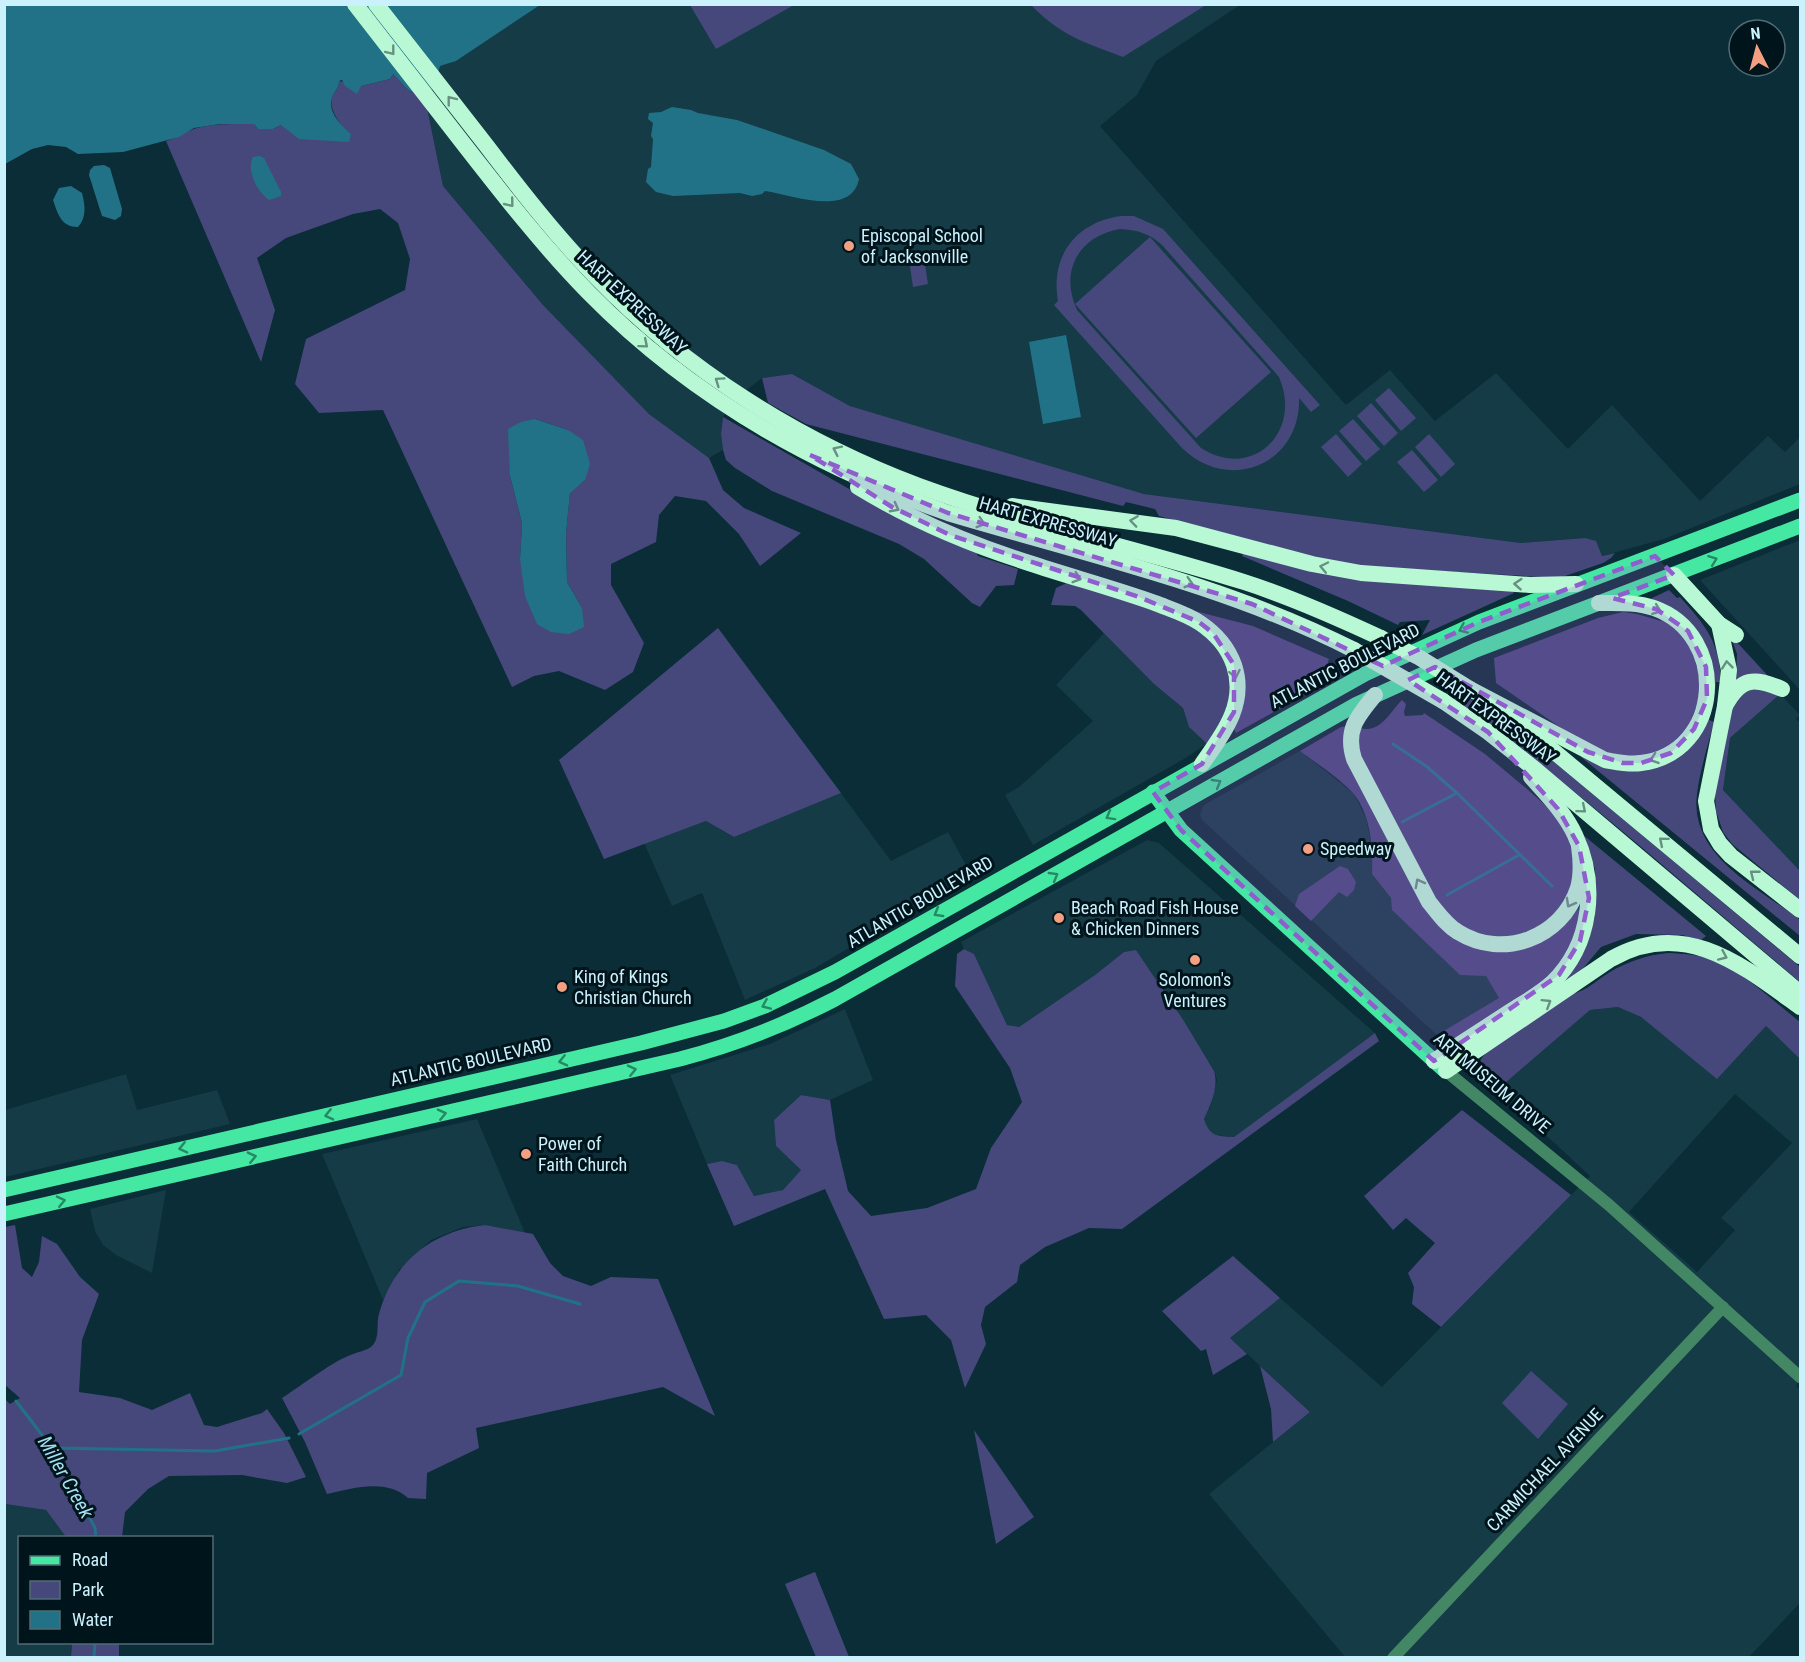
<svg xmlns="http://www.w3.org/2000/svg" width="1805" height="1662" font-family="'Roboto Condensed',sans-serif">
<rect width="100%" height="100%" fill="#0a2d37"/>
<g fill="#143b46" fill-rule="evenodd">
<path d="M 540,5 L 1240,5 L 1156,61 L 1137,95 L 1100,126 L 1346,405 L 1390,370 L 1435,421 L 1496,373 L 1568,449 L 1612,405 L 1700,501 L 1768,436 L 1785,452 L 1800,437 L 1800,484 L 1664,539 L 1602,556 L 1585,538 L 1521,543 L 1144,494 L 850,406 L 792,374 L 762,378 L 738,397 L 723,417 L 721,434 L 723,450 L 709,458 L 649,414 L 543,305 L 443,186 L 425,98 L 435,85 L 440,66 L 456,61 Z"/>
<path d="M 1800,540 L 1800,690 L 1700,580 Z"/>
<path d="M 1104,633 L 1154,684 L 1183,708 L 1189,727 L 1207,744 L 1184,759 L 1033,845 L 1005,795 L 1019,787 L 1093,721 L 1056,685 Z"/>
<path d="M 1780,694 L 1800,715 L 1796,719 L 1800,723 L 1800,871 L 1723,790 L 1730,738 Z"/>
<path d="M 1300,751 L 1353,793 L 1366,818 L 1373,855 L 1372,874 L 1391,898 L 1486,976 L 1500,999 L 1437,1035 L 1202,820 L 1200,814 L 1204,805 Z"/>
<path d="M 841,793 L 891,861 L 948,832 L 972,876 L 815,968 L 745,1000 L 702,893 L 672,906 L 644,843 L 706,821 L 734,837 Z"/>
<path d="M 1147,840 L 1159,843 L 1375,1033 L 1234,1137 L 1214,1135 L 1207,1129 L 1204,1119 L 1211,1104 L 1217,1080 L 1214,1071 L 1184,1021 L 1136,950 L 1124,952 L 1095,975 L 1019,1027 L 1007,1025 L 974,954 L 964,949 L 961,942 Z"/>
<path d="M 1618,1007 L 1641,1017 L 1717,1078 L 1766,1026 L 1800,1059 L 1800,1380 L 1796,1386 L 1800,1390 L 1800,1603 L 1749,1657 L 1345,1657 L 1209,1494 L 1310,1412 L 1230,1338 L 1280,1298 L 1382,1387 L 1590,1176 L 1497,1090 L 1590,1010 ZM 1735,1094 L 1792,1143 L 1721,1218 L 1735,1230 L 1697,1272 L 1629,1212 Z"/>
<path d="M 845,1009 L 873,1080 L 830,1100 L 801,1095 L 774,1120 L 776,1146 L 801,1170 L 783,1190 L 754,1196 L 737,1165 L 722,1161 L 707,1164 L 670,1075 L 770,1044 Z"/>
<path d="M 126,1074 L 137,1110 L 217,1090 L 230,1124 L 5,1177 L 5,1110 Z"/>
<path d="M 477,1119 L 525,1233 L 485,1225 L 463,1227 L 431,1240 L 399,1270 L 383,1300 L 322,1154 Z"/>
<path d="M 166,1190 L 152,1273 L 116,1255 L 103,1245 L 95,1231 L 90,1209 Z"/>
<path d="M 4,1504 L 46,1510 L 66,1537 L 20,1538 L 20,1642 L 72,1643 L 71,1657 L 5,1657 Z"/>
</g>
<g fill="#46487c" fill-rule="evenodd">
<path d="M 690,5 L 794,5 L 716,49 Z"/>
<path d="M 1031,5 L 1206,5 L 1123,57 C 1084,42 1061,36 1031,5 Z"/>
<path d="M 393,74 L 408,90 L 425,98 L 443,186 L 543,305 L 649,414 L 709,458 L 723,490 L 744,508 L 801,533 L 760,566 L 739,534 L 706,501 L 675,496 L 659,515 L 656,542 L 611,564 L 611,585 L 644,643 L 633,672 L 605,690 L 559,671 L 534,676 L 512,687 L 383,410 L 319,413 L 295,384 L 306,339 L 405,290 L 410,259 L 398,223 L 380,209 L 353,214 L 286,238 L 257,258 L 275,310 L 261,362 L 166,141 C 177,138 186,131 197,128 C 215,123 235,124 254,124 L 258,129 L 273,129 L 281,125 L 341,126 C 337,118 329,108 332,98 C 334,91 339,89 339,81 L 361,86 L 390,79 ZM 535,419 L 568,430 L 585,480 L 570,492 L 566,534 L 567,582 L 582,608 L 520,559 L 522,523 L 510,476 Z"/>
<path d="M 1121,216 L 1134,216 L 1163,229 L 1320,405 L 1311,412 L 1299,398 C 1301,464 1229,494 1182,448 L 1054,305 L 1058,301 C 1050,256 1076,222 1121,216 ZM 1120,229 C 1137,230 1149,233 1162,245 L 1279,377 C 1303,432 1252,481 1201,448 L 1077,310 C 1059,271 1079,236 1120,229 Z"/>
<path d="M 1150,237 L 1271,372 L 1196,438 L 1075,304 Z"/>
<path d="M 924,258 L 928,284 L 913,287 L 909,260 Z"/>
<path d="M 792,374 L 850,406 L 1144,494 L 1521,543 L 1585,538 L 1596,541 L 1602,556 L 1615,553 L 1611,558 L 1603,563 L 1559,578 L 1352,566 L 1254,543 L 1159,516 L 1155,509 L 1126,502 L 1123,506 L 806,424 L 768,403 L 762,378 Z"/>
<path d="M 1389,388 L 1416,418 L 1401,431 L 1375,400 Z"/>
<path d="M 1371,403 L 1398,433 L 1384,446 L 1357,416 Z"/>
<path d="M 723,417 L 886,510 L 975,550 L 978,556 L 1018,569 L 1014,585 L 996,586 L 980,607 L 972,603 L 924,559 L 899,544 L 772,491 L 735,468 L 726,460 L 723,450 L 721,434 Z"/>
<path d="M 1353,419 L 1380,449 L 1366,461 L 1339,431 Z"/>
<path d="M 1336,434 L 1362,464 L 1348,477 L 1321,447 Z"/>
<path d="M 1429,434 L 1455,464 L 1441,477 L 1415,447 Z"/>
<path d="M 1412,450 L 1438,480 L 1424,492 L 1397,462 Z"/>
<path d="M 1244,550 L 1512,589 L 1514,593 L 1422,635 L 1430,620 L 1400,622 L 1398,625 L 1348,601 L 1242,556 Z"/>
<path d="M 1071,581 L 1192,624 L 1203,632 L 1227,663 L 1232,700 L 1207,744 L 1189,727 L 1183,708 L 1154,684 L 1081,610 L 1075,606 L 1051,605 L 1056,588 Z"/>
<path d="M 1669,590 L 1677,598 L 1680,597 C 1705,625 1720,642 1721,682 L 1716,682 L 1714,703 L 1709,720 L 1714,722 C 1708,745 1700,770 1697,794 C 1689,857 1760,888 1800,920 L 1800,936 L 1581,757 L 1582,756 L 1598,764 L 1684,748 L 1711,666 L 1653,601 L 1652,598 Z"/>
<path d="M 1191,610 L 1253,626 L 1329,659 L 1328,662 L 1335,678 L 1236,733 L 1233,727 L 1243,683 Z"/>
<path d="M 1623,612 L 1637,614 L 1661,621 L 1663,618 L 1690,642 L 1703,691 L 1687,729 L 1666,749 L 1637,757 L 1607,755 L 1577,739 L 1496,683 L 1494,658 L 1598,618 Z"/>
<path d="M 718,628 L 841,793 L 734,837 L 706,821 L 604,859 L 559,760 Z"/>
<path d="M 1734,639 L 1769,677 L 1736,680 L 1737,654 L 1732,640 Z"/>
<path d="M 1749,687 L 1780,694 L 1730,738 L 1723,790 L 1800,871 L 1800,900 L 1732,844 L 1723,832 L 1716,811 L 1715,794 L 1732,708 Z"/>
<path d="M 1461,692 L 1530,741 L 1800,967 L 1800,982 C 1686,886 1574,786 1453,698 L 1461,697 Z"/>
<path d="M 1402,700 L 1406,704 L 1404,712 L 1405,716 L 1423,715 L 1424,713 L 1485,754 L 1527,789 L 1555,814 L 1571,840 L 1575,870 L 1567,900 L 1546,925 L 1504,939 L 1463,929 L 1435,902 L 1356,746 L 1360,728 C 1380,734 1390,712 1402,700 Z"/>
<path d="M 1347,726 L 1392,846 L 1475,945 L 1560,928 L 1578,909 L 1582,912 L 1567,953 L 1545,981 L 1456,1039 L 1452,1036 L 1437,1035 L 1499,998 L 1486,976 L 1460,975 L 1392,910 L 1391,898 L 1372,874 C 1373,848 1371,813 1352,792 C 1338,777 1316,763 1300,751 L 1341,727 Z"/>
<path d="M 1582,834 L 1706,936 L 1701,940 L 1682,935 L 1636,934 L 1601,947 L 1580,972 L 1561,984 L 1590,936 L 1595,916 L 1595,869 Z"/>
<path d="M 1340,866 L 1348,869 L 1356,882 L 1354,890 L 1347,897 L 1339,892 L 1311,921 L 1295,906 L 1299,894 Z"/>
<path d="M 964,949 L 974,954 L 1007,1025 L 1019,1027 L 1095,975 L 1124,952 L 1136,950 L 1184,1021 L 1214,1071 C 1219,1087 1211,1104 1204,1119 C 1210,1137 1217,1136 1234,1137 L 1375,1033 L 1379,1041 L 1122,1229 L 1089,1228 L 1045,1247 L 1020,1265 L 1017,1282 L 985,1307 L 981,1325 L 986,1344 L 965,1388 L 951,1340 L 926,1315 L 884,1319 L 825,1189 L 734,1226 L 707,1164 L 722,1161 L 737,1165 L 754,1196 L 783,1190 L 801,1170 L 776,1146 L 774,1120 L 801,1095 L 830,1100 L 836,1140 L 848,1191 L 871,1216 L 927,1208 L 976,1189 L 991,1148 L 1022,1102 L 1010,1068 L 955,986 L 957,954 Z"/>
<path d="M 1668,953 C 1683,954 1699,954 1714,960 C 1746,974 1773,1001 1800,1022 L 1800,1059 L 1766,1026 L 1717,1079 L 1641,1017 L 1618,1007 L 1590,1010 L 1497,1090 C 1490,1083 1478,1076 1479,1065 C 1480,1047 1553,1005 1570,994 C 1587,992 1596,980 1610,972 C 1629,961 1647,955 1668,953 Z"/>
<path d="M 1462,1110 L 1571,1195 L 1441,1327 L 1412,1304 L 1414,1287 L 1408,1273 L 1435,1243 L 1406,1218 L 1393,1230 L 1364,1196 Z"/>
<path d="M 15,1225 L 22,1268 L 32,1277 L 39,1262 L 42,1236 L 57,1244 L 80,1277 L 99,1294 L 82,1340 L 79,1392 L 120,1398 L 152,1410 L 190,1393 L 204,1425 L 217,1427 L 262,1413 L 267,1409 L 284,1433 L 306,1477 L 287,1483 L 242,1475 L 169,1476 L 148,1489 L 125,1512 L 122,1537 L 66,1537 L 46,1510 L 5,1504 L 5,1399 L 10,1404 L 20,1398 L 5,1385 L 5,1227 Z"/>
<path d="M 485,1225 L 533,1234 L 550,1263 L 563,1276 L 591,1286 L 611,1277 L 658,1279 L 715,1416 L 663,1387 L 476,1428 L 479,1448 L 427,1473 L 426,1499 L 408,1498 C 387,1478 352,1488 327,1494 L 305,1442 L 282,1398 C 301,1386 329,1364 348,1356 C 356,1352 368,1351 373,1345 C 380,1337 376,1323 379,1314 C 393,1262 432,1231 485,1225 Z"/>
<path d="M 1233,1256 L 1280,1298 L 1230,1338 L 1247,1354 L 1213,1375 L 1206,1349 L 1201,1351 L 1162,1311 Z"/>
<path d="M 1260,1366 L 1310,1412 L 1273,1442 L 1271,1409 Z"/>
<path d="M 1531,1371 L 1568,1404 L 1538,1439 L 1502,1403 Z"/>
<path d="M 974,1430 L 1034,1517 L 996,1544 Z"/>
<path d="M 815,1572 L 849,1657 L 816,1657 L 785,1584 Z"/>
<path d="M 72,1643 L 119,1643 L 119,1657 L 71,1657 Z"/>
</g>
<g fill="#227287">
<path d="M 5,5 L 540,5 L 456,61 L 440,66 L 435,85 L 425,98 L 408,90 L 393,74 L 390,79 L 361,86 L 357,94 L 345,86 L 342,80 L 339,81 C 339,89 334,91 332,98 C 327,111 342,127 351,134 L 349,142 L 299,139 L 281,125 L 273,129 L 258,129 L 254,124 L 220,124 L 194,128 L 179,137 L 123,152 L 78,154 L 66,147 L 48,145 L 32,149 L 5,164 Z"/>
<path d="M 672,107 L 691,110 L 698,113 L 737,120 L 824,150 L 851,164 L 859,179 C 851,218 792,195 765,191 L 762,194 L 752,196 L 740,193 L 673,196 L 656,192 L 646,182 L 648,169 L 651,167 L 653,139 L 651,136 L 653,123 L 648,119 L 649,113 L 661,112 Z"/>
<path d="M 260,156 L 264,158 L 281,192 L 281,196 L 269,200 C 257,191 246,171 253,157 Z"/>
<path d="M 104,165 L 110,168 L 122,209 L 121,216 L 115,220 L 102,216 L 89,175 L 90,170 L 94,166 Z"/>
<path d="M 71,186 L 82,193 C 85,205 87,217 78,227 C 61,227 58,214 53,200 L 59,188 Z"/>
<path d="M 1066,335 L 1081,417 L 1043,424 L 1029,342 Z"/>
<path d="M 535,419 L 568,430 L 583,440 L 590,464 L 585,480 L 570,493 L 566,534 L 567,582 L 582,608 L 584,627 L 569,634 L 551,632 L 537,624 L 525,596 L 520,559 L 522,523 L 510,476 L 508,429 L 521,422 Z"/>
</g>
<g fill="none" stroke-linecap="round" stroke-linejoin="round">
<g stroke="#227287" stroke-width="3">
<path d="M 1393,744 L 1426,766 L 1457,793 L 1552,886"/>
<path d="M 1402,822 L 1457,793"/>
<path d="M 1447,895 L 1519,855"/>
<path d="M 16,1401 L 55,1452 L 95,1528 L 96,1538"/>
<path d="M 299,1434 L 401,1375 L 408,1338 L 425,1302 L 459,1281 L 518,1286 L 580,1304"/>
<path d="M 53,1448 L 215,1451 L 289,1438"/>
<path d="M 94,1658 L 95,1642"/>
</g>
<g stroke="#438765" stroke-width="12">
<path d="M 1446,1071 L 1609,1205 L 1800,1377"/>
<path d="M 1393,1658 L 1723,1307"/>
</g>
<g stroke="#45e8a2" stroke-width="15">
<path d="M 1153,792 L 1181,830 L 1443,1069"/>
<path d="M 4,1190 L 641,1043 L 724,1021 L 765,1006 L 835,972 L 1365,674 L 1479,622 L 1800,500"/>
<path d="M 4,1214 L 680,1059 C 734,1045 785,1025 835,999 L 1357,704 L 1476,650 L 1800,526"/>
</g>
<g stroke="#b9f8d5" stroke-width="16">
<path d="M 355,4 C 392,52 429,100 466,147 C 505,197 544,247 589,293 C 689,395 814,466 948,513 C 1085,554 1226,585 1354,650"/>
<path d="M 376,4 C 413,51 449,98 486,145 C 521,191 556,236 596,277 C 686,370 799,441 919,486 C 1025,525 1137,548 1244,582 C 1291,597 1336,617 1381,638"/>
<path d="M 858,487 C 912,520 969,544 1029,563 C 1071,577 1113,588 1155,603 C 1170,609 1187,614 1200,623 C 1215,633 1228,648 1234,665 C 1247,704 1223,734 1202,764"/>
<path d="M 1012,506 L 1176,528 L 1312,564 L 1361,573 L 1530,585 L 1576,584"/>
<path d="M 1674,575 L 1719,624 L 1736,635"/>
<path d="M 1719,624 L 1729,670 L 1725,706 L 1706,801 L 1711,829 L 1720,844 L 1731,856 L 1800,910"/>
<path d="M 1470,689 L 1605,760 C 1617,762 1629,765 1641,763 C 1723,753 1730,635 1654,608 C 1636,602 1618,603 1599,603"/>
<path d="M 1375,695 C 1357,717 1345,730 1354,759 L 1429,902 C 1438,913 1446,925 1458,932 C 1503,960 1562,938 1578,888 C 1582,874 1581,860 1579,846"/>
<path d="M 1443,701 L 1488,732 L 1536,770 L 1800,993"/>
<path d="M 1725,706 C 1741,677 1754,677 1782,689"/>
<path d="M 1527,729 L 1800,956"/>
<path d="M 1434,1061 C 1460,1044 1485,1028 1511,1011 C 1525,1002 1540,994 1552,983 C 1592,944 1598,884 1575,835 C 1565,813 1547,795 1531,777"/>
<path d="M 1446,1071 L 1611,959 C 1684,917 1742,965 1800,1007"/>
</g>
<g stroke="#b9f8d5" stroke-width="16">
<path d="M 1381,638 L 1420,658 L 1470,689"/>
<path d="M 1354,650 L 1443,701"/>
</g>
</g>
<defs><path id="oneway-chevron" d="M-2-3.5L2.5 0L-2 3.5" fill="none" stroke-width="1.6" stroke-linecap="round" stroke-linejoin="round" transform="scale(1.5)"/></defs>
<g stroke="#669181">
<use href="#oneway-chevron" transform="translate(391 51) rotate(52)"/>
<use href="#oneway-chevron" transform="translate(451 100) rotate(-128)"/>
<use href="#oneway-chevron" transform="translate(510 203) rotate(51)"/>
<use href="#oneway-chevron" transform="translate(644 344) rotate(40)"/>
<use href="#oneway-chevron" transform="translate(719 381) rotate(-145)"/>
<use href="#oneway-chevron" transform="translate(837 450) rotate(-154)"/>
<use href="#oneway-chevron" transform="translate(895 508) rotate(28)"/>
<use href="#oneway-chevron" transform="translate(1134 521) rotate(-172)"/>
<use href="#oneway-chevron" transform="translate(981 523) rotate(17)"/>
<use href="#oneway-chevron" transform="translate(1324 567) rotate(-168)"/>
<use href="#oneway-chevron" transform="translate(1077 578) rotate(17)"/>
<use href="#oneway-chevron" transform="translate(1189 583) rotate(17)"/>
<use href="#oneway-chevron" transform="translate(1518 584) rotate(-176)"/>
<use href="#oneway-chevron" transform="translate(1657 610) rotate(21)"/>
<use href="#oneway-chevron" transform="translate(1727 665) rotate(-96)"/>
<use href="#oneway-chevron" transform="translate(1235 674) rotate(79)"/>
<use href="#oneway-chevron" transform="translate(1654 759) rotate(161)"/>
<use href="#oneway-chevron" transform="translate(1582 809) rotate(40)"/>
<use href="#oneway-chevron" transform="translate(1663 841) rotate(-140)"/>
<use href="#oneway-chevron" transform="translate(1754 874) rotate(-142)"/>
<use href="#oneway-chevron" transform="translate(1419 883) rotate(-118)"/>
<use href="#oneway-chevron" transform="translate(1570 903) rotate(119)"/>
<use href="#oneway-chevron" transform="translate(1723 956) rotate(24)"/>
<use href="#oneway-chevron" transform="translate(1547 1003) rotate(-32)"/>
</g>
<g stroke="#268965">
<use href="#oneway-chevron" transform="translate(1713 560) rotate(-21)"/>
<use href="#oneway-chevron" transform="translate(1463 629) rotate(156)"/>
<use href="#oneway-chevron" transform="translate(1217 783) rotate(-30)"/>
<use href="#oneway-chevron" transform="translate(1110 816) rotate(151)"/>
<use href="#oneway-chevron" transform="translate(1054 876) rotate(-30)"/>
<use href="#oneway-chevron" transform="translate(938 913) rotate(150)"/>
<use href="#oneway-chevron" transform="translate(766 1005) rotate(157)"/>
<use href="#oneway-chevron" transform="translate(563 1061) rotate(167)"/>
<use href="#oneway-chevron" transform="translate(632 1070) rotate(-13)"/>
<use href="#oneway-chevron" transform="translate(442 1114) rotate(-13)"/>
<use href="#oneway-chevron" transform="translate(329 1115) rotate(167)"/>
<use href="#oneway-chevron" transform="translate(183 1148) rotate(167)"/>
<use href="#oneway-chevron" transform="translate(252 1157) rotate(-13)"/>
<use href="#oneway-chevron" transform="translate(61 1201) rotate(-13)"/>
</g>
<path fill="#8f5dce" fill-opacity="0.2" stroke="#8f5dce" stroke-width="4.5" stroke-dasharray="12 8" stroke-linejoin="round" d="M 810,455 L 948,513 L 1252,604 L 1383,666 L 1479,622 L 1655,556 L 1674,575 L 1612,598 L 1656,609 L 1688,631 L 1706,667 L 1707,699 L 1694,729 L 1671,753 L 1641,763 L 1623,763 L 1588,752 L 1435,667 L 1408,680 L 1488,732 L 1558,809 L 1579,846 L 1589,898 L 1580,941 L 1559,975 L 1434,1061 L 1181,830 L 1153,792 L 1202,764 L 1234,712 L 1234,665 L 1213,633 L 1199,622 L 1139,597 L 950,535 L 892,507 Z"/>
<g fill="#f39f82" stroke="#00141b" stroke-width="2">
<circle cx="849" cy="246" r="6"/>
<circle cx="1308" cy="849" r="6"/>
<circle cx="1059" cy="918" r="6"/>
<circle cx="1195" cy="960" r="6"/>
<circle cx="562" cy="987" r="6"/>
<circle cx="526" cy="1154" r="6"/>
</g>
<g text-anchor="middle" stroke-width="6" stroke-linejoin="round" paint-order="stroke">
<g font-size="18" fill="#cbf1fd" stroke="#00141b" text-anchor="start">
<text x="861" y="242">Episcopal School<tspan x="861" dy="21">of Jacksonville</tspan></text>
<text x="1320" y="855">Speedway</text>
<text x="1071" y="914">Beach Road Fish House<tspan x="1071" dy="21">&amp; Chicken Dinners</tspan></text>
<text x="574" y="983">King of Kings<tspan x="574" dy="21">Christian Church</tspan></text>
<text x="1195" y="986" text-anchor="middle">Solomon's<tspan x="1195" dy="21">Ventures</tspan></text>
<text x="538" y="1150">Power of<tspan x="538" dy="21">Faith Church</tspan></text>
</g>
<g font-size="18" fill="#cbf1fd" stroke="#00141b">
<text transform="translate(632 302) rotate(43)" y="6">HART EXPRESSWAY</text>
<text transform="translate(1048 522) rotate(16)" y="6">HART EXPRESSWAY</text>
<text transform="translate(1345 666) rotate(-27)" y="6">ATLANTIC BOULEVARD</text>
<text transform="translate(1496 718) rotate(36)" y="6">HART EXPRESSWAY</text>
<text transform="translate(920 902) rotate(-30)" y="6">ATLANTIC BOULEVARD</text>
<text transform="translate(471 1062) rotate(-13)" y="6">ATLANTIC BOULEVARD</text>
<text transform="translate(1492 1083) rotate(40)" y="6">ART MUSEUM DRIVE</text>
<text transform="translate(1545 1470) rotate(-47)" y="6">CARMICHAEL AVENUE</text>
</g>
<g font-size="20" font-style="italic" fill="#a3dff2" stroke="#00141b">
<text transform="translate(66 1477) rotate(60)" y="7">Miller Creek</text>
</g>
</g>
<rect width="1805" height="1662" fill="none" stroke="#cbf1fd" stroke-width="12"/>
<rect x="18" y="1536" width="195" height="108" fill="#00141b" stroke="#516c75" stroke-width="1.5"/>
<rect x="30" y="1556" width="30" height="9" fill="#45e8a2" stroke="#516c75" stroke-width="1.5"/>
<text x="72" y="1566" font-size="18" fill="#cbf1fd">Road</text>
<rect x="30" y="1581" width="30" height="18" fill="#46487c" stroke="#516c75" stroke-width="1.5"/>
<text x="72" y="1596" font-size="18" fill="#cbf1fd">Park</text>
<rect x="30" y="1611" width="30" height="18" fill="#227287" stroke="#516c75" stroke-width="1.5"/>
<text x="72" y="1626" font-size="18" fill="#cbf1fd">Water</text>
<g transform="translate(1757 48) rotate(354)"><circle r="28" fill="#00141b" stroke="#516c75" stroke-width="1.5"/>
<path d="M0-4.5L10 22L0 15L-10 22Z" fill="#f39f82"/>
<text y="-9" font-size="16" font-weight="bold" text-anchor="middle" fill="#cbf1fd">N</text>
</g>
</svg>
